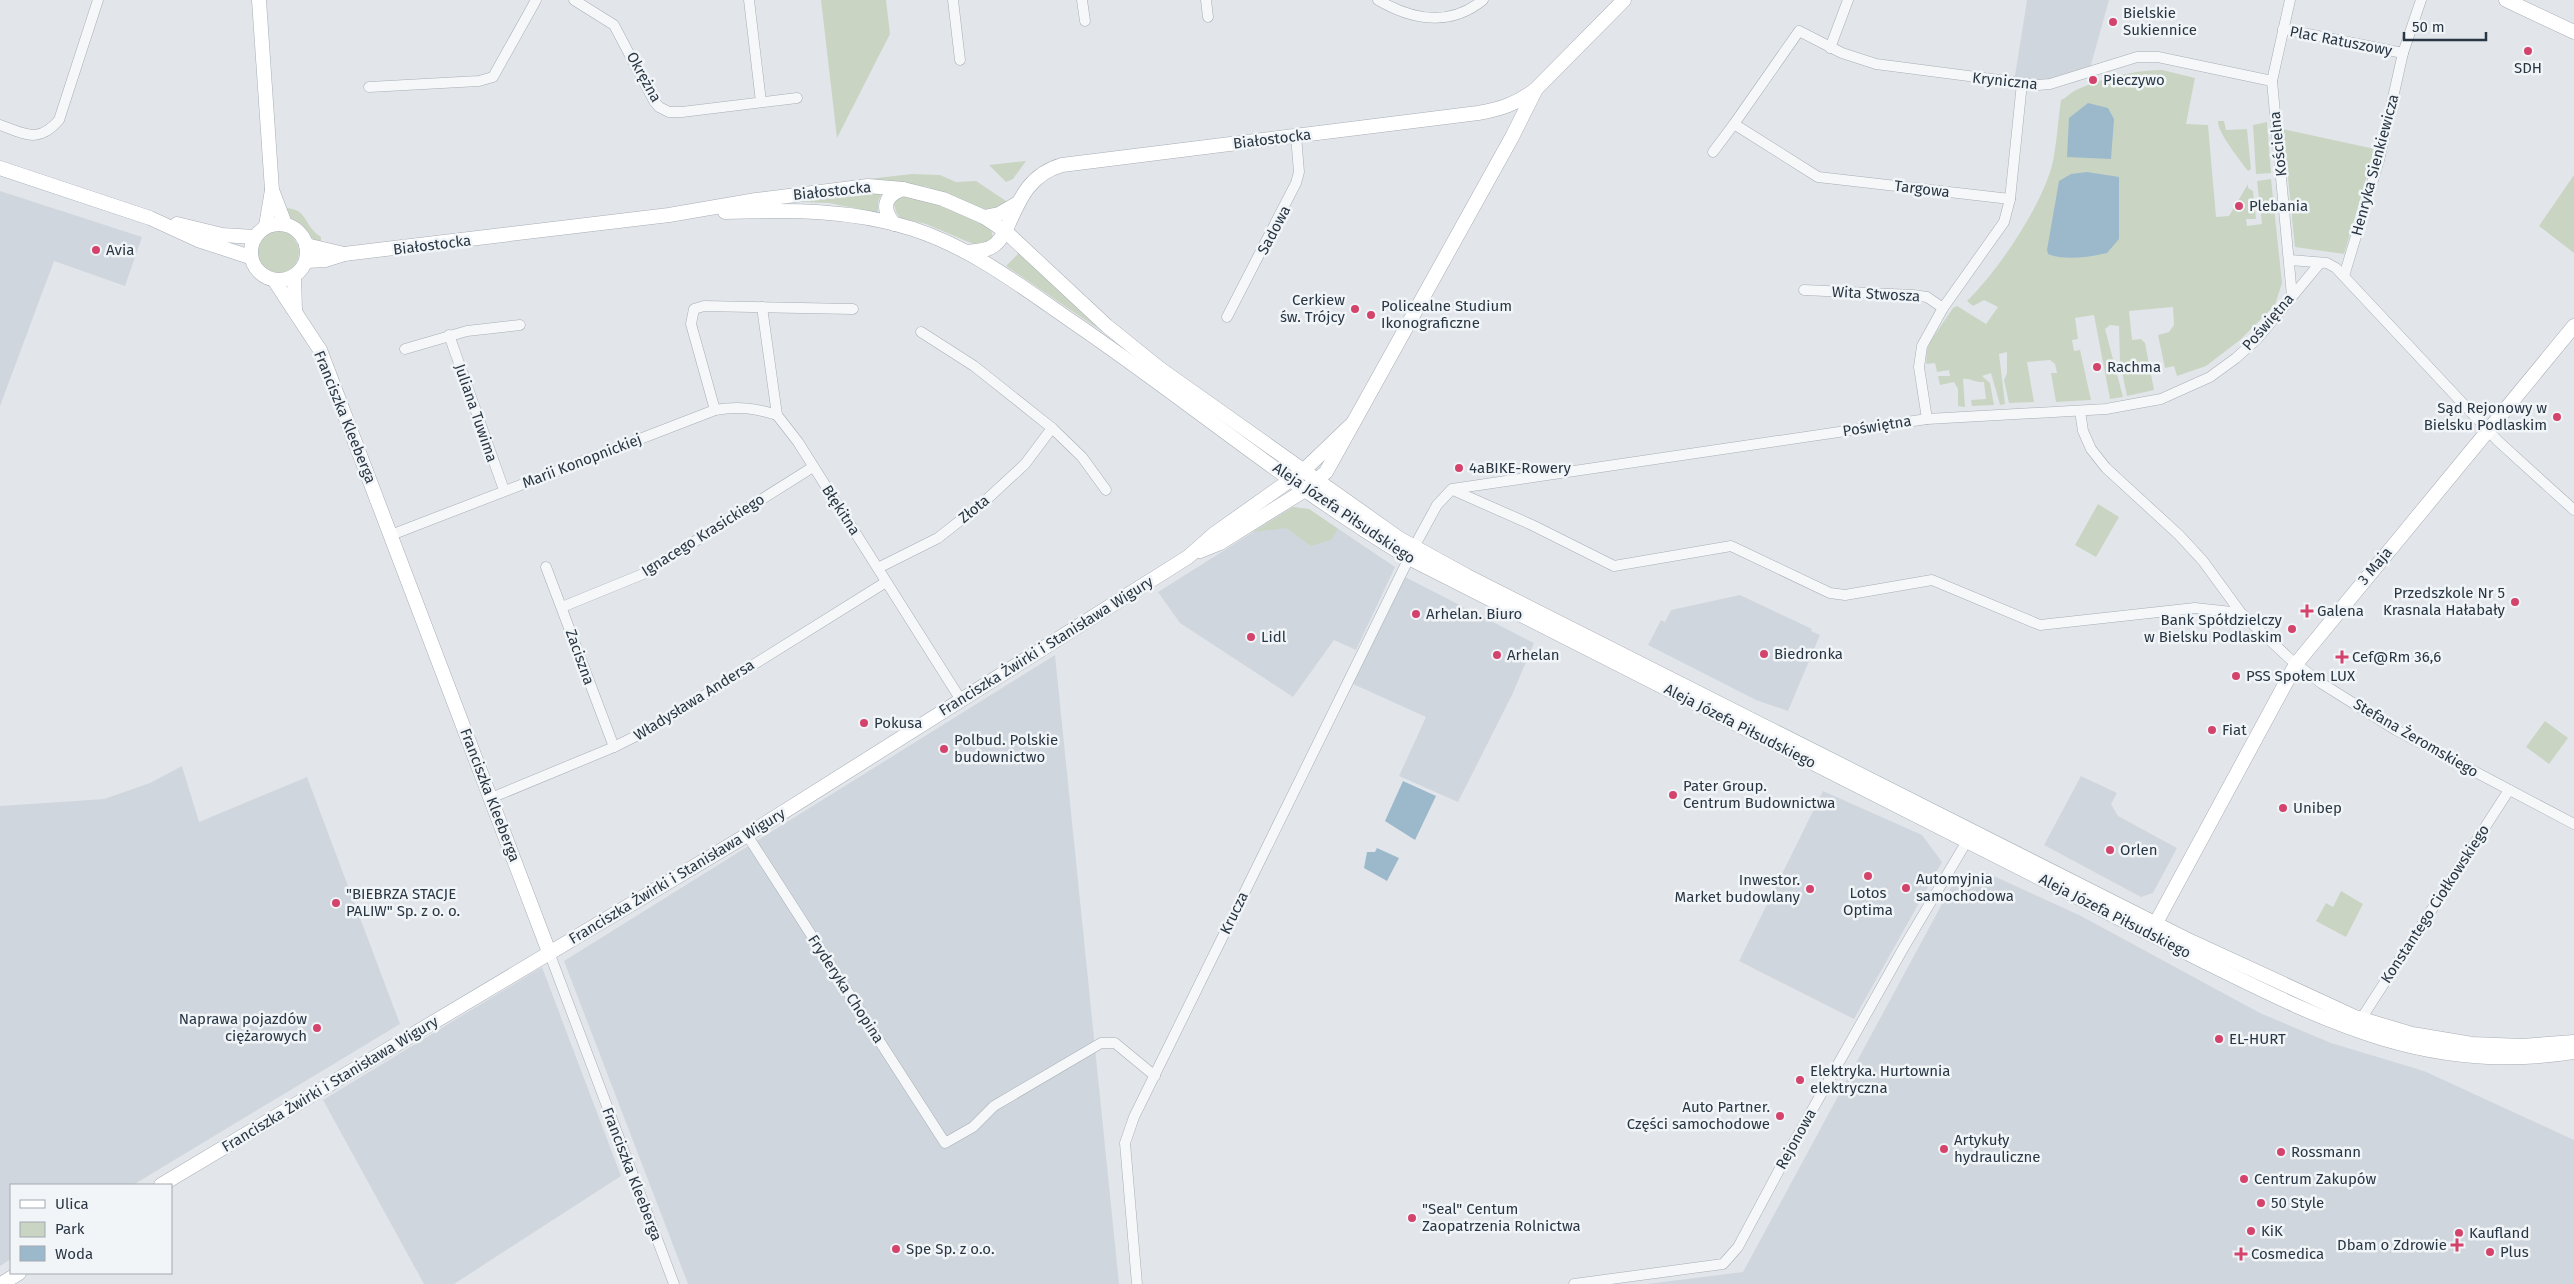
<svg xmlns="http://www.w3.org/2000/svg" width="2574" height="1284" font-family="'Fira Sans',sans-serif">
<rect width="100%" height="100%" fill="#e2e6eb"/>
<g fill="#d0d6dd">
<path d="M 2027,0 L 2109,0 L 2089,72 L 2050,84 L 2014,82 Z"/>
<path d="M 0,191 L 142,237 L 125,286 L 54,261 L 0,406 Z"/>
<path d="M 1293,507 L 1309,509 L 1395,567 L 1356,650 L 1334,640 L 1293,697 L 1180,623 L 1158,592 Z"/>
<path d="M 1405,577 L 1534,643 L 1512,695 L 1458,802 L 1399,776 L 1426,717 L 1353,684 Z"/>
<path d="M 1740,595 L 1812,629 L 1811,631 L 1820,635 L 1788,711 L 1756,700 L 1648,645 L 1661,620 L 1665,622 L 1671,610 Z"/>
<path d="M 1055,655 L 1119,1284 L 688,1284 L 564,961 Z"/>
<path d="M 182,766 L 199,822 L 307,777 L 400,1024 L 133,1185 L 11,1185 L 11,1259 L 0,1266 L 0,806 L 104,799 L 150,783 Z"/>
<path d="M 2081,776 L 2117,793 L 2111,804 L 2118,816 L 2177,848 L 2153,893 L 2141,897 L 2044,845 Z"/>
<path d="M 1823,791 L 1922,835 L 1942,862 L 1854,1019 L 1739,961 Z"/>
<path d="M 1985,872 L 2081,916 L 2260,1013 L 2331,1043 L 2424,1071 L 2574,1140 L 2574,1284 L 1647,1284 L 1743,1272 L 1956,878 Z"/>
<path d="M 542,967 L 621,1176 L 454,1284 L 424,1284 L 323,1100 Z"/>
</g>
<g fill="#c9d5c2">
<path d="M 821,0 L 886,0 L 890,34 L 837,138 Z"/>
<path d="M 2162,70 L 2195,78 L 2186,124 L 2208,125 L 2216,217 L 2229,216 L 2248,184 L 2248,188 L 2253,191 L 2256,219 L 2246,219 L 2247,226 L 2262,224 L 2257,181 L 2271,179 L 2282,283 L 2275,305 L 2240,340 L 2206,366 L 2177,376 L 2174,366 L 2165,368 L 2158,335 L 2169,332 L 2174,325 L 2173,307 L 2129,311 L 2132,340 L 2141,339 L 2145,343 L 2154,390 L 2127,396 L 2120,362 L 2119,326 L 2110,325 L 2105,329 L 2123,397 L 2110,399 L 2094,315 L 2075,318 L 2078,339 L 2072,340 L 2074,351 L 2080,350 L 2091,400 L 2056,402 L 2051,373 L 2057,373 L 2055,364 L 2050,360 L 2027,362 L 2034,402 L 2009,403 L 2004,380 L 2007,373 L 2007,352 L 1999,354 L 2005,404 L 2000,405 L 1991,373 L 1982,376 L 1990,383 L 1994,405 L 1972,406 L 1971,400 L 1986,399 L 1984,382 C 1976,383 1969,378 1963,379 L 1965,407 L 1958,406 L 1958,389 L 1954,382 L 1940,385 L 1938,376 L 1950,376 L 1949,370 L 1937,372 L 1935,363 L 1926,364 L 1927,350 L 1930,342 L 1953,308 L 1957,306 L 1986,324 L 1998,307 L 1984,300 L 1973,306 L 1967,301 C 1998,271 2044,203 2053,161 C 2057,141 2058,120 2061,100 C 2066,98 2069,94 2074,91 C 2099,79 2134,70 2162,70 Z"/>
<path d="M 2218,121 L 2224,121 L 2226,130 L 2247,129 L 2251,169 L 2248,171 C 2240,160 2217,132 2218,121 Z"/>
<path d="M 2267,122 L 2271,173 L 2256,174 L 2253,125 Z"/>
<path d="M 2283,129 L 2375,149 L 2344,254 L 2295,247 Z"/>
<path d="M 1026,161 L 1013,179 L 1006,182 L 989,165 Z"/>
<path d="M 912,174 L 940,175 L 956,182 L 976,181 L 1006,201 L 1006,204 L 986,211 L 928,187 L 899,182 L 859,180 Z"/>
<path d="M 2574,175 L 2574,253 L 2539,226 Z"/>
<path d="M 882,193 L 878,202 L 878,213 L 829,203 L 802,202 Z"/>
<path d="M 901,196 C 934,202 962,213 991,229 L 993,238 L 991,241 L 978,246 L 926,224 L 900,218 L 896,212 L 894,204 Z"/>
<path d="M 284,208 C 309,208 302,225 321,237 L 321,243 C 309,239 290,220 284,208 Z"/>
<circle cx="278" cy="252" r="21"/>
<path d="M 1019,253 L 1100,330 L 1006,266 Z"/>
<path d="M 2098,504 L 2119,517 L 2096,557 L 2075,545 Z"/>
<path d="M 1293,507 L 1309,509 L 1338,529 L 1331,540 L 1311,546 L 1286,528 L 1253,532 Z"/>
<path d="M 2545,721 L 2568,738 L 2549,764 L 2526,747 Z"/>
<path d="M 2341,891 L 2363,904 L 2346,937 L 2316,921 L 2326,903 L 2333,907 Z"/>
</g>
<g fill="#9cb9cc">
<path d="M 2088,103 L 2108,108 L 2114,119 L 2111,159 L 2067,157 L 2069,118 Z"/>
<path d="M 2087,172 L 2119,177 L 2119,239 L 2107,253 C 2090,257 2064,261 2048,254 L 2047,250 L 2059,181 L 2071,174 Z"/>
<path d="M 1403,781 L 1436,796 L 1415,840 L 1385,821 Z"/>
<path d="M 1377,848 L 1399,858 L 1387,881 L 1364,868 L 1367,852 L 1375,852 Z"/>
</g>
<g fill="none" stroke-linecap="round" stroke-linejoin="round">
<defs>
<g id="street">
<path d="M 574,0 L 614,25 L 654,101 L 659,107 L 669,112 L 682,112 L 797,98"/>
<path d="M 749,0 L 761,102"/>
<path d="M 953,0 L 960,60"/>
<path d="M 1082,0 L 1085,21"/>
<path d="M 1206,0 L 1208,17"/>
<path d="M 1378,0 C 1412,20 1450,27 1483,0"/>
<path d="M 2290,0 L 2272,81 L 2292,296"/>
<path d="M 2283,29 L 2403,53 L 2421,0"/>
<path d="M 1830,48 L 1848,0"/>
<path d="M 369,87 L 479,81 L 493,77 L 536,0"/>
<path d="M 0,125 C 26,134 38,144 59,120 L 98,0"/>
<path d="M 1713,152 L 1734,124"/>
<path d="M 2010,199 L 1818,177 L 1734,124 L 1799,31 L 1842,53 L 1876,64 L 2038,85 L 2050,84 L 2137,57 L 2158,57 L 2272,81"/>
<path d="M 2290,260 L 2327,263 L 2336,268 L 2498,441 L 2574,510"/>
<path d="M 2344,276 L 2379,160 L 2403,53"/>
<path d="M 1804,290 L 1913,295 L 1927,297 L 1943,308"/>
<path d="M 762,307 L 777,415 L 798,442 L 961,700"/>
<path d="M 1227,317 L 1296,183 L 1299,172 L 1296,136"/>
<path d="M 449,335 L 504,490"/>
<path d="M 405,349 L 467,331 L 520,325"/>
<path d="M 715,410 L 691,324 L 694,309 L 704,306 L 853,309"/>
<path d="M 2080,411 L 2083,431 L 2091,449 L 2106,468 L 2179,535 L 2203,561 L 2241,613 L 2290,659 L 2321,683 L 2396,730 L 2574,824"/>
<path d="M 1927,419 L 1919,367 L 1922,346 L 1943,308 L 2004,222 L 2010,199 L 2022,83"/>
<path d="M 1052,428 L 1082,457 L 1106,490"/>
<path d="M 1453,490 L 1532,525 L 1614,566 L 1731,546 L 1830,593 L 1845,595 L 1932,580 L 2040,625 L 2195,608 L 2241,613"/>
<path d="M 391,535 L 715,410 C 738,406 755,408 777,415"/>
<path d="M 1414,547 L 1437,505 L 1452,489 L 1927,419 L 2106,409 L 2161,399 L 2210,377 L 2236,358 L 2257,339 L 2320,263"/>
<path d="M 546,567 L 614,747"/>
<path d="M 878,568 L 938,538 L 985,501 L 1025,464 L 1052,428 L 974,366 L 921,332"/>
<path d="M 562,607 L 643,574 L 813,467"/>
<path d="M 491,798 L 614,747 L 652,728 L 886,582"/>
<path d="M 747,835 L 945,1143 L 973,1127 L 994,1106 L 1101,1043 L 1115,1043 L 1155,1076"/>
<path d="M 549,952 L 674,1284"/>
<path d="M 2361,1019 L 2509,790"/>
<path d="M 1137,1284 L 1125,1143 L 1134,1117 L 1409,558"/>
<path d="M 1574,1284 L 1723,1264 L 1738,1247 L 1793,1144 L 1904,947 L 1970,836"/>
</g>
<g id="secondary">
<path d="M 259,0 L 272,190 L 285,224"/>
<path d="M 2506,0 L 2574,32"/>
<path d="M 0,168 L 150,218 L 198,240 L 250,257"/>
<path d="M 725,212 C 790,210 851,209 913,229 C 972,248 1022,287 1073,322 C 1186,399 1292,488 1409,558 L 2205,962 C 2328,1023 2432,1075 2574,1052"/>
<path d="M 984,217 L 999,214 L 1018,203"/>
<circle cx="279" cy="252" r="28"/>
<path d="M 177,224 L 222,235 L 254,237"/>
<path d="M 894,224 C 881,208 884,196 903,189"/>
<path d="M 266,226 L 272,190"/>
<path d="M 306,245 L 344,254"/>
<path d="M 967,252 C 976,251 986,251 993,246 C 1001,241 1005,231 1009,223 C 1021,196 1031,174 1062,165 L 1478,113 C 1501,109 1516,104 1535,90"/>
<path d="M 306,261 L 325,260 L 344,254 L 669,215 L 756,200 L 868,186 L 903,189 L 943,199 L 984,217 L 1005,231 L 1107,326 L 1159,368 L 1400,539 L 1467,576 L 2184,938 L 2355,1017 L 2412,1034 L 2472,1044 L 2522,1046 L 2574,1042"/>
<path d="M 294,276 L 295,311"/>
<path d="M 274,280 L 320,350 L 549,952"/>
<path d="M 1200,551 L 1220,543 L 1305,490 L 1326,472 L 1512,137 L 1536,89 L 1624,0"/>
<path d="M 2151,932 L 2296,664 L 2574,326"/>
<path d="M 161,1185 L 747,835 L 1188,557 L 1214,534 L 1303,471 L 1353,423"/>
<path d="M 1,1284 L 19,1273"/>
</g>
</defs>
<use href="#street" stroke="#a7aeb5" stroke-width="11"/>
<use href="#secondary" stroke="#a7aeb5" stroke-width="15"/>
<use href="#street" stroke="#f5f7f9" stroke-width="10"/>
<use href="#secondary" stroke="#fff" stroke-width="14"/>
</g>
<g fill="#d3436b" stroke="#f1f5f8" stroke-width="2">
<circle cx="2113" cy="22" r="5"/>
<circle cx="2528" cy="51" r="5"/>
<circle cx="2093" cy="80" r="5"/>
<circle cx="2239" cy="206" r="5"/>
<circle cx="96" cy="250" r="5"/>
<circle cx="1355" cy="309" r="5"/>
<circle cx="1371" cy="315" r="5"/>
<circle cx="2097" cy="367" r="5"/>
<circle cx="2557" cy="417" r="5"/>
<circle cx="1459" cy="468" r="5"/>
<circle cx="2515" cy="602" r="5"/>
<path d="M2304.5 603.5h5v5h5v5h-5v5h-5v-5h-5v-5h5z"/>
<circle cx="1416" cy="614" r="5"/>
<circle cx="2292" cy="629" r="5"/>
<circle cx="1251" cy="637" r="5"/>
<circle cx="1764" cy="654" r="5"/>
<circle cx="1497" cy="655" r="5"/>
<path d="M2339.5 649.5h5v5h5v5h-5v5h-5v-5h-5v-5h5z"/>
<circle cx="2236" cy="676" r="5"/>
<circle cx="864" cy="723" r="5"/>
<circle cx="2212" cy="730" r="5"/>
<circle cx="944" cy="749" r="5"/>
<circle cx="1673" cy="795" r="5"/>
<circle cx="2283" cy="808" r="5"/>
<circle cx="2110" cy="850" r="5"/>
<circle cx="1868" cy="876" r="5"/>
<circle cx="1906" cy="888" r="5"/>
<circle cx="1810" cy="889" r="5"/>
<circle cx="336" cy="903" r="5"/>
<circle cx="317" cy="1028" r="5"/>
<circle cx="2219" cy="1039" r="5"/>
<circle cx="1800" cy="1080" r="5"/>
<circle cx="1780" cy="1116" r="5"/>
<circle cx="1944" cy="1149" r="5"/>
<circle cx="2281" cy="1152" r="5"/>
<circle cx="2244" cy="1179" r="5"/>
<circle cx="2261" cy="1203" r="5"/>
<circle cx="1412" cy="1218" r="5"/>
<circle cx="2251" cy="1231" r="5"/>
<circle cx="2459" cy="1233" r="5"/>
<path d="M2454.5 1237.5h5v5h5v5h-5v5h-5v-5h-5v-5h5z"/>
<circle cx="896" cy="1249" r="5"/>
<circle cx="2490" cy="1252" r="5"/>
<path d="M2238.5 1246.5h5v5h5v5h-5v5h-5v-5h-5v-5h5z"/>
</g>
<g text-anchor="middle" stroke-width="5" stroke-linejoin="round" paint-order="stroke">
<g font-size="15" fill="#293643" stroke="#f1f5f8" text-anchor="start">
<text x="2123" y="18">Bielskie<tspan x="2123" dy="17">Sukiennice</tspan></text>
<text x="2528" y="73" text-anchor="middle">SDH</text>
<text x="2103" y="85">Pieczywo</text>
<text x="2249" y="211">Plebania</text>
<text x="106" y="255">Avia</text>
<text x="1345" y="305" text-anchor="end">Cerkiew<tspan x="1345" dy="17">św. Trójcy</tspan></text>
<text x="1381" y="311">Policealne Studium<tspan x="1381" dy="17">Ikonograficzne</tspan></text>
<text x="2107" y="372">Rachma</text>
<text x="2547" y="413" text-anchor="end">Sąd Rejonowy w<tspan x="2547" dy="17">Bielsku Podlaskim</tspan></text>
<text x="1469" y="473">4aBIKE-Rowery</text>
<text x="2505" y="598" text-anchor="end">Przedszkole Nr 5<tspan x="2505" dy="17">Krasnala Hałabały</tspan></text>
<text x="2317" y="616">Galena</text>
<text x="1426" y="619">Arhelan. Biuro</text>
<text x="2282" y="625" text-anchor="end">Bank Spółdzielczy<tspan x="2282" dy="17">w Bielsku Podlaskim</tspan></text>
<text x="1261" y="642">Lidl</text>
<text x="1774" y="659">Biedronka</text>
<text x="1507" y="660">Arhelan</text>
<text x="2352" y="662">Cef@Rm 36,6</text>
<text x="2246" y="681">PSS Społem LUX</text>
<text x="874" y="728">Pokusa</text>
<text x="2222" y="735">Fiat</text>
<text x="954" y="745">Polbud. Polskie<tspan x="954" dy="17">budownictwo</tspan></text>
<text x="1683" y="791">Pater Group.<tspan x="1683" dy="17">Centrum Budownictwa</tspan></text>
<text x="2293" y="813">Unibep</text>
<text x="2120" y="855">Orlen</text>
<text x="1916" y="884">Automyjnia<tspan x="1916" dy="17">samochodowa</tspan></text>
<text x="1800" y="885" text-anchor="end">Inwestor.<tspan x="1800" dy="17">Market budowlany</tspan></text>
<text x="1868" y="898" text-anchor="middle">Lotos<tspan x="1868" dy="17">Optima</tspan></text>
<text x="346" y="899">"BIEBRZA STACJE<tspan x="346" dy="17">PALIW" Sp. z o. o.</tspan></text>
<text x="307" y="1024" text-anchor="end">Naprawa pojazdów<tspan x="307" dy="17">ciężarowych</tspan></text>
<text x="2229" y="1044">EL-HURT</text>
<text x="1810" y="1076">Elektryka. Hurtownia<tspan x="1810" dy="17">elektryczna</tspan></text>
<text x="1770" y="1112" text-anchor="end">Auto Partner.<tspan x="1770" dy="17">Części samochodowe</tspan></text>
<text x="1954" y="1145">Artykuły<tspan x="1954" dy="17">hydrauliczne</tspan></text>
<text x="2291" y="1157">Rossmann</text>
<text x="2254" y="1184">Centrum Zakupów</text>
<text x="2271" y="1208">50 Style</text>
<text x="1422" y="1214">"Seal" Centum<tspan x="1422" dy="17">Zaopatrzenia Rolnictwa</tspan></text>
<text x="2261" y="1236">KiK</text>
<text x="2469" y="1238">Kaufland</text>
<text x="2447" y="1250" text-anchor="end">Dbam o Zdrowie</text>
<text x="906" y="1254">Spe Sp. z o.o.</text>
<text x="2500" y="1257">Plus</text>
<text x="2251" y="1259">Cosmedica</text>
</g>
<g font-size="15" fill="#293643" stroke="#f1f5f8">
<text transform="translate(2341 41) rotate(11)" y="5">Plac Ratuszowy</text>
<text transform="translate(644 77) rotate(61)" y="5">Okrężna</text>
<text transform="translate(2005 81) rotate(6)" y="5">Kryniczna</text>
<text transform="translate(1272 139) rotate(-7)" y="5">Białostocka</text>
<text transform="translate(2278 144) rotate(-96)" y="5">Kościelna</text>
<text transform="translate(2375 165) rotate(-75)" y="5">Henryka Sienkiewicza</text>
<text transform="translate(1922 189) rotate(7)" y="5">Targowa</text>
<text transform="translate(832 191) rotate(-6)" y="5">Białostocka</text>
<text transform="translate(1274 230) rotate(-62)" y="5">Sadowa</text>
<text transform="translate(432 245) rotate(-7)" y="5">Białostocka</text>
<text transform="translate(1876 294) rotate(3)" y="5">Wita Stwosza</text>
<text transform="translate(2268 322) rotate(-49)" y="5">Poświętna</text>
<text transform="translate(476 413) rotate(71)" y="5">Juliana Tuwima</text>
<text transform="translate(345 417) rotate(68)" y="5">Franciszka Kleeberga</text>
<text transform="translate(1877 426) rotate(-9)" y="5">Poświętna</text>
<text transform="translate(582 461) rotate(-21)" y="5">Marii Konopnickiej</text>
<text transform="translate(974 509) rotate(-39)" y="5">Złota</text>
<text transform="translate(841 510) rotate(57)" y="5">Błękitna</text>
<text transform="translate(1344 513) rotate(34)" y="5">Aleja Józefa Piłsudskiego</text>
<text transform="translate(703 535) rotate(-32)" y="5">Ignacego Krasickiego</text>
<text transform="translate(2375 566) rotate(-50)" y="5">3 Maja</text>
<text transform="translate(1046 646) rotate(-32)" y="5">Franciszka Żwirki i Stanisława Wigury</text>
<text transform="translate(580 657) rotate(70)" y="5">Zaciszna</text>
<text transform="translate(694 700) rotate(-32)" y="5">Władysława Andersa</text>
<text transform="translate(1740 726) rotate(27)" y="5">Aleja Józefa Piłsudskiego</text>
<text transform="translate(2416 738) rotate(30)" y="5">Stefana Żeromskiego</text>
<text transform="translate(490 795) rotate(69)" y="5">Franciszka Kleeberga</text>
<text transform="translate(677 876) rotate(-31)" y="5">Franciszka Żwirki i Stanisława Wigury</text>
<text transform="translate(2435 904) rotate(-57)" y="5">Konstantego Ciołkowskiego</text>
<text transform="translate(1234 913) rotate(-64)" y="5">Krucza</text>
<text transform="translate(2115 916) rotate(27)" y="5">Aleja Józefa Piłsudskiego</text>
<text transform="translate(846 989) rotate(57)" y="5">Fryderyka Chopina</text>
<text transform="translate(330 1084) rotate(-31)" y="5">Franciszka Żwirki i Stanisława Wigury</text>
<text transform="translate(1796 1139) rotate(-61)" y="5">Rejonowa</text>
<text transform="translate(632 1174) rotate(69)" y="5">Franciszka Kleeberga</text>
</g>
</g>
<rect x="10" y="1184" width="162" height="90" fill="#f1f5f8" stroke="#a1a9b0"/>
<rect x="20" y="1200" width="25" height="8" fill="#ffffff" stroke="#a1a9b0"/>
<text x="55" y="1209" font-size="15" fill="#293643">Ulica</text>
<rect x="20" y="1222" width="25" height="15" fill="#c9d5c2" stroke="#a1a9b0"/>
<text x="55" y="1234" font-size="15" fill="#293643">Park</text>
<rect x="20" y="1246" width="25" height="15" fill="#9cb9cc" stroke="#a1a9b0"/>
<text x="55" y="1259" font-size="15" fill="#293643">Woda</text>
<path d="M2404 32v8h82v-8" fill="none" stroke="#293643" stroke-width="2.5"/>
<text x="2412" y="32" font-size="15" fill="#293643" stroke="#f1f5f8" stroke-width="4" paint-order="stroke">50 m</text>
</svg>
